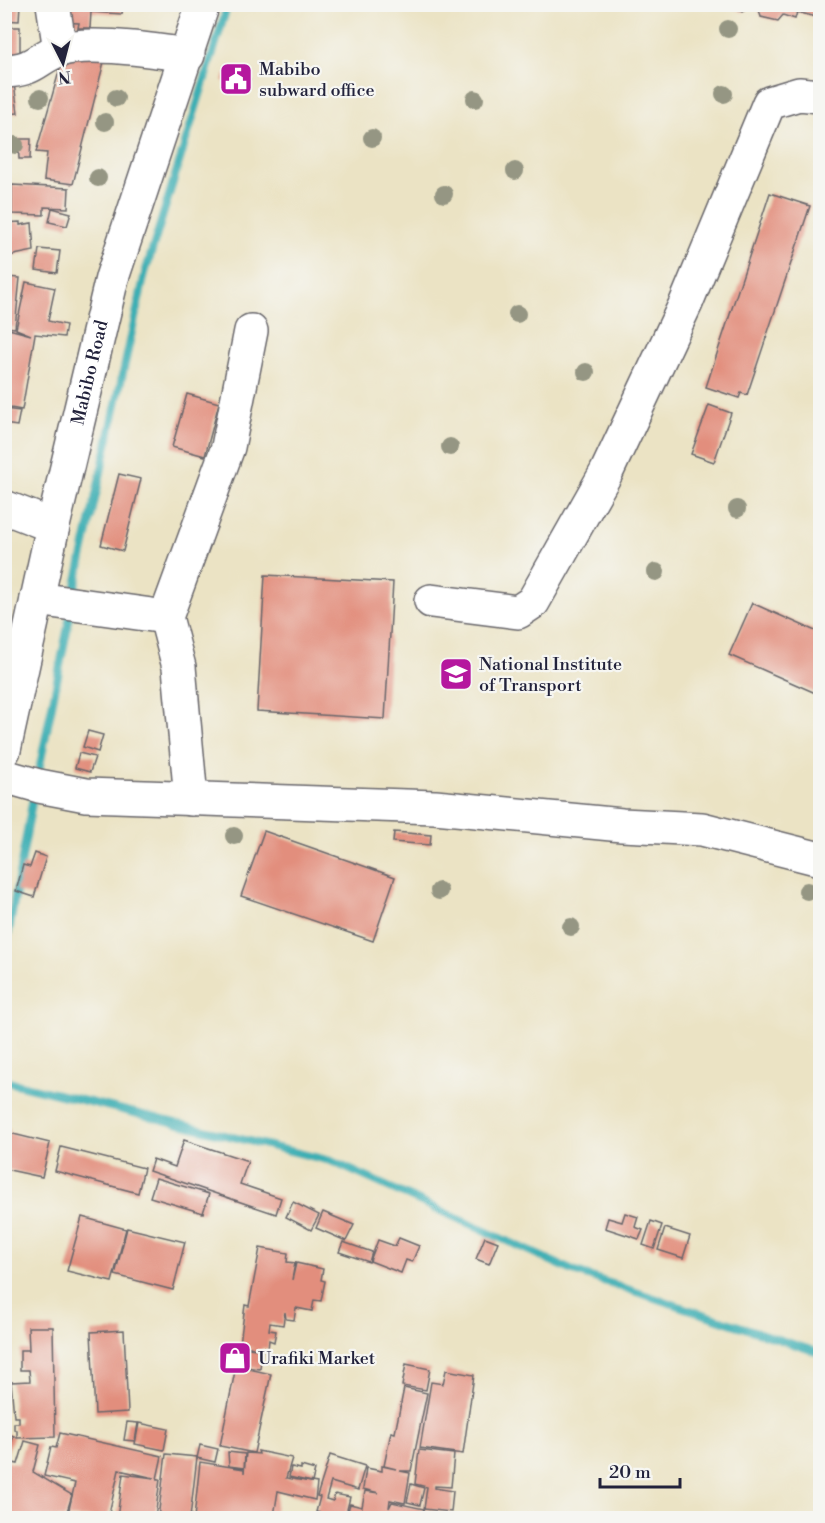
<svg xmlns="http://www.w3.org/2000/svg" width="825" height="1523" font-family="'Libre Bodoni',serif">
<rect width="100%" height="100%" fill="#f6f6f2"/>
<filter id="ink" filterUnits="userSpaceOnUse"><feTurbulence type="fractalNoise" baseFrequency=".0167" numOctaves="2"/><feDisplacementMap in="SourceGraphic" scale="12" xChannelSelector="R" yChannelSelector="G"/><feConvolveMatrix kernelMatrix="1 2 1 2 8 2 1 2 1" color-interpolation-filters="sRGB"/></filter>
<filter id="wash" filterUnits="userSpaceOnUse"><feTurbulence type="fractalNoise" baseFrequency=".008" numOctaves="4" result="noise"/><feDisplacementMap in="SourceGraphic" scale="24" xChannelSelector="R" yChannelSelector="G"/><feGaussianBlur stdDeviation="1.35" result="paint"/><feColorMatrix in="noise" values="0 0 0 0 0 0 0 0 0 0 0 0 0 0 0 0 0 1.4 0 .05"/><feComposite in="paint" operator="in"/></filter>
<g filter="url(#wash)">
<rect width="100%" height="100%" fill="#ebe3c4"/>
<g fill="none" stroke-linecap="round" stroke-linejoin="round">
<g stroke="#3dafb4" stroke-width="8">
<path d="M 73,599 L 145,273 L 228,4"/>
<path d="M 38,775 L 71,611"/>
<path d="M 4,958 L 34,792"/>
<path d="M 4,1081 L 331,1161 L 573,1271 L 820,1353"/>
</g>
</g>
<g id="blocks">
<g fill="#e28e7d">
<path d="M 4,4 L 20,4 L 19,21 L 4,20 Z"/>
<path d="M 60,4 L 123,4 L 122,14 L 91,12 L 90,28 L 78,28 L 79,23 L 59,22 Z"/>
<path d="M 727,4 L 820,4 L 820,18 L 797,12 L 795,19 L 783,15 L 778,21 L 761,17 L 759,10 L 749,8 L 742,12 Z"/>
<rect x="5" y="27" width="15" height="39"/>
<path d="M 64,54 L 106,54 L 73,184 L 44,180 L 47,153 L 36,152 Z"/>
<path d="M 230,67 L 250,79 L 243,91 L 222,80 Z"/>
<path d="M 13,76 L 18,113 L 4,114 L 4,77 Z"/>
<path d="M 18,139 L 31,139 L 30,159 L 19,159 Z"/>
<rect x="4" y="185" width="7" height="28"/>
<path d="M 12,185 L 69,188 L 68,208 L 44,207 L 44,215 L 12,214 Z"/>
<path d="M 770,193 L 810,206 L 747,395 L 741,393 L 739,398 L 706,387 Z"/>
<path d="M 52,208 L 71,213 L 67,226 L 49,222 Z"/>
<path d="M 20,222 L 20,225 L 32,223 L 34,251 L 4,257 L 4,223 Z"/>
<path d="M 39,249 L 60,251 L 57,273 L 36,270 Z"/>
<path d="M 4,277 L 20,278 L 15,328 L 4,327 Z"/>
<path d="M 26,282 L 55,288 L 48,321 L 66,325 L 64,337 L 35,334 L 22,410 L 5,407 L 5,328 L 31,335 L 16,329 Z"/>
<path d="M 187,394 L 219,403 L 205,456 L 172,447 Z"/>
<path d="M 709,405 L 731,413 L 714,462 L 691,454 Z"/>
<path d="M 4,409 L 20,411 L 17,426 L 4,424 Z"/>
<path d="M 119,474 L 141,479 L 123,551 L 101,545 Z"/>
<path d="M 265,575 L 393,582 L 385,719 L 257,711 Z"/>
<path d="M 752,603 L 820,633 L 820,695 L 729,655 Z"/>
<path d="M 88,731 L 103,735 L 98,752 L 83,747 Z"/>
<path d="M 79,753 L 95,757 L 90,772 L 75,768 Z"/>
<path d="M 264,831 L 395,877 L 373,941 L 241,896 Z"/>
<path d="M 394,832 L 431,835 L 430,845 L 393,842 Z"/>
<path d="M 35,853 L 46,857 L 34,897 L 16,891 L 23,865 L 30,867 Z"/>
<path d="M 4,1128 L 10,1129 L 9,1133 L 50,1143 L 42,1177 L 4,1169 Z"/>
<path d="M 184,1140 L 248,1161 L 240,1184 L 281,1198 L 276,1214 L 149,1171 L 153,1159 L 175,1167 Z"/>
<path d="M 61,1147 L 144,1168 L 138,1193 L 55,1171 Z"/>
<path d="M 156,1178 L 209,1194 L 203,1213 L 150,1197 Z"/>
<path d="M 293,1202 L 319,1215 L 311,1230 L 286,1217 Z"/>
<path d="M 323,1212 L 354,1225 L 346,1241 L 316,1228 Z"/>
<path d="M 625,1213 L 638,1217 L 635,1227 L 643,1230 L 639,1239 L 605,1228 L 608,1218 L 622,1222 Z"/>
<path d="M 82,1217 L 126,1229 L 112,1282 L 67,1271 Z"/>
<path d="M 651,1221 L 662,1225 L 654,1249 L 643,1245 Z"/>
<path d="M 127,1228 L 185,1242 L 173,1290 L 115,1275 Z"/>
<path d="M 665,1228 L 690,1236 L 683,1258 L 658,1250 Z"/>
<path d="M 485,1237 L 498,1242 L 489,1264 L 476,1259 Z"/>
<path d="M 399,1238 L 419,1246 L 412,1262 L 406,1260 L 401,1273 L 370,1261 L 378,1240 L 395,1246 Z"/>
<path d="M 343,1242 L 372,1252 L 369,1262 L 339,1252 Z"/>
<path d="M 260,1248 L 288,1253 L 287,1262 L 295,1263 L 292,1280 L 296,1263 L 323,1269 L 321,1280 L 325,1281 L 321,1301 L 314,1300 L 312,1311 L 296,1308 L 294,1320 L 286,1319 L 285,1312 L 283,1325 L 270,1323 L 269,1330 L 276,1331 L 274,1342 L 269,1340 L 268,1349 L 262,1348 L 260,1369 L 238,1366 L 241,1347 L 256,1349 L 240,1344 L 245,1305 L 249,1306 Z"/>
<path d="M 28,1327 L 53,1327 L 55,1437 L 17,1438 L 17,1430 L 14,1430 L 14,1423 L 19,1423 L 19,1417 L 14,1417 L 11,1382 L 30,1381 L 29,1370 L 20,1370 L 20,1350 L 29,1350 Z"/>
<path d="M 124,1330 L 128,1412 L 95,1414 L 91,1332 Z"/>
<path d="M 406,1364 L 430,1369 L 426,1390 L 402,1386 Z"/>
<path d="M 236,1366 L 271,1374 L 254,1453 L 220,1446 Z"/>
<path d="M 446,1370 L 474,1375 L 463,1454 L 420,1448 L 431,1382 L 443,1384 Z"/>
<path d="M 404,1388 L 427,1393 L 411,1471 L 400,1471 L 410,1473 L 405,1503 L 390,1500 L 389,1508 L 392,1502 L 424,1509 L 422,1518 L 346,1518 L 350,1504 L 362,1507 L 365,1491 L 379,1493 L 363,1489 L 366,1468 L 382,1471 L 382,1466 L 396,1469 L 384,1466 L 391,1432 L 395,1433 Z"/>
<path d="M 127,1422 L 138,1423 L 135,1441 L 124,1440 Z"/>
<path d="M 139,1423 L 168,1429 L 164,1450 L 135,1444 Z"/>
<path d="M 5,1433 L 14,1436 L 5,1458 Z"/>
<path d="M 60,1433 L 162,1456 L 157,1479 L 160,1479 L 155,1518 L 117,1518 L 123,1474 L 154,1478 L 119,1470 L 108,1518 L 67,1518 L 75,1483 L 44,1476 L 51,1447 L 56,1448 Z"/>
<path d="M 25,1441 L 40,1445 L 33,1472 L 72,1495 L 65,1518 L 4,1516 L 4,1461 L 18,1464 Z"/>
<path d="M 200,1445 L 218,1449 L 215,1462 L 197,1458 Z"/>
<path d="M 419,1450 L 454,1454 L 451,1487 L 435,1486 L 435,1488 L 453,1491 L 451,1512 L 424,1509 L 427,1487 L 415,1484 Z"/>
<path d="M 258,1451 L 292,1458 L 286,1478 L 317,1483 L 315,1500 L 278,1491 L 274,1516 L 262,1515 L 262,1518 L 194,1518 L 200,1462 L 244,1469 L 244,1473 L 246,1453 L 259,1454 Z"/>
<path d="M 228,1452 L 245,1454 L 244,1468 L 229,1466 Z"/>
<path d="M 166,1454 L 197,1457 L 190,1518 L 158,1518 Z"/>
<path d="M 330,1455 L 365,1466 L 358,1490 L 331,1482 L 326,1499 L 333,1501 L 335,1494 L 350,1497 L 345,1518 L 329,1518 L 330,1515 L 316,1512 L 320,1497 L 317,1496 Z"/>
<path d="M 301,1466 L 315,1470 L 312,1482 L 289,1477 L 291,1467 L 301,1469 Z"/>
<path d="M 411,1484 L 424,1488 L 420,1505 L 407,1502 Z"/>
</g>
</g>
</g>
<g filter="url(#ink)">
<use href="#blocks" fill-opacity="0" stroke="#68666b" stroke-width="1.5"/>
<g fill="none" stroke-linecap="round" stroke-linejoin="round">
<defs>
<g id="minor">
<path d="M 53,4 L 60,50"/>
<path d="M 4,71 C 36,70 35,59 59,50 C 89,40 156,51 188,55"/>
<path d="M 4,507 L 53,526"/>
<path d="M 37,599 L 166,617"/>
<path d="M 431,601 L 518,612 L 533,602 L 606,473 L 686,303 L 769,103 L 799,94 L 820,96"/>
<path d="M 4,776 L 39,786 L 86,795 L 435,807 L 622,825 L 702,829 L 820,859"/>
<path d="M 191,799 L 179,667 L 166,617 L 228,447 L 251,331"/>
</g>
<g id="major">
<path id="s1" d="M 4,750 L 53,526 L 112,278 L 203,4"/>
</g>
</defs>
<use href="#minor" stroke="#68666b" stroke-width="36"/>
<use href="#major" stroke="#68666b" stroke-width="36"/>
<use href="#minor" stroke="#fff" stroke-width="33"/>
<use href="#major" stroke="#fff" stroke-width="33"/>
</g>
<g fill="#959683">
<circle cx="728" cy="29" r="9"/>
<circle cx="724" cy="94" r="9"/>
<circle cx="40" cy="98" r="9"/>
<circle cx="116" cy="98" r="9"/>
<circle cx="475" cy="99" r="9"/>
<circle cx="105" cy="122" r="9"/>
<circle cx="372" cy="138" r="9"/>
<circle cx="15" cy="145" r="9"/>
<circle cx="515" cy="171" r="9"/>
<circle cx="98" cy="178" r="9"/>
<circle cx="444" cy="194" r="9"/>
<circle cx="517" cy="314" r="9"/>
<circle cx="586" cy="372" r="9"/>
<circle cx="450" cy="447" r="9"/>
<circle cx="737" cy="509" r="9"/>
<circle cx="656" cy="572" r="9"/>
<circle cx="234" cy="836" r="9"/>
<circle cx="439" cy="891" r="9"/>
<circle cx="807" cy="891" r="9"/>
<circle cx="571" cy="927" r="9"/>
</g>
</g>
<defs>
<symbol id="civic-square" viewBox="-11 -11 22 22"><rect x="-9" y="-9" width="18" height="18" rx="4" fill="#b5179e" stroke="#f6f6f2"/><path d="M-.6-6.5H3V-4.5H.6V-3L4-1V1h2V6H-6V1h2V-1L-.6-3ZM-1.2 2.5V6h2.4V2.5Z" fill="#fff"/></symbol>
<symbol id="university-square" viewBox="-11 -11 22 22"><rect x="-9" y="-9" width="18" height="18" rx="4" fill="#b5179e" stroke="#f6f6f2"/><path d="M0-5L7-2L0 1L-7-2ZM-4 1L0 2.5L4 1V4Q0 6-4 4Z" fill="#fff"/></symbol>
<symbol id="shop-square" viewBox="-11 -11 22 22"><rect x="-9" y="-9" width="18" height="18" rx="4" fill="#b5179e" stroke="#f6f6f2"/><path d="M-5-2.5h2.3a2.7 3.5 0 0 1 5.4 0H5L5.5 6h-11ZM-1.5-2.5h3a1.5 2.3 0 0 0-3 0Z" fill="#fff"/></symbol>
</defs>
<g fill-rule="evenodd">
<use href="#civic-square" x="217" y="60" width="38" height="38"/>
<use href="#university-square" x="437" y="655" width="38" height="38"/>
<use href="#shop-square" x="216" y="1339" width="38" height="38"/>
</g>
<g text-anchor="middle" stroke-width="4.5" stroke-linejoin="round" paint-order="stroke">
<g font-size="18" fill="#22223b" stroke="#f6f6f2" text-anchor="start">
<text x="259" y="75">Mabibo<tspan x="259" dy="21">subward office</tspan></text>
<text x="479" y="670">National Institute<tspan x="479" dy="21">of Transport</tspan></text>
<text x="258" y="1364">Urafiki Market</text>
</g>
<g font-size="18" fill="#22223b" stroke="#f6f6f2">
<text dy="6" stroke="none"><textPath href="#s1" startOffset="387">Mabibo Road</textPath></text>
</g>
</g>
<rect width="825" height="1523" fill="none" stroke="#f6f6f2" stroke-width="24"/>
<g transform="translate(63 63) rotate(174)" stroke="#f6f6f2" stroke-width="4.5" paint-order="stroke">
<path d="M0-4.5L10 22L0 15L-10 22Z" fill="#22223b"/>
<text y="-9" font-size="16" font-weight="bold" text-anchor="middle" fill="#22223b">N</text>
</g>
<path d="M600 1478v9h80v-9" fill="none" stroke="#22223b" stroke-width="3"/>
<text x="609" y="1478" font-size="18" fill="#22223b" stroke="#f6f6f2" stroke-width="4.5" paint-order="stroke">20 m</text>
</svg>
